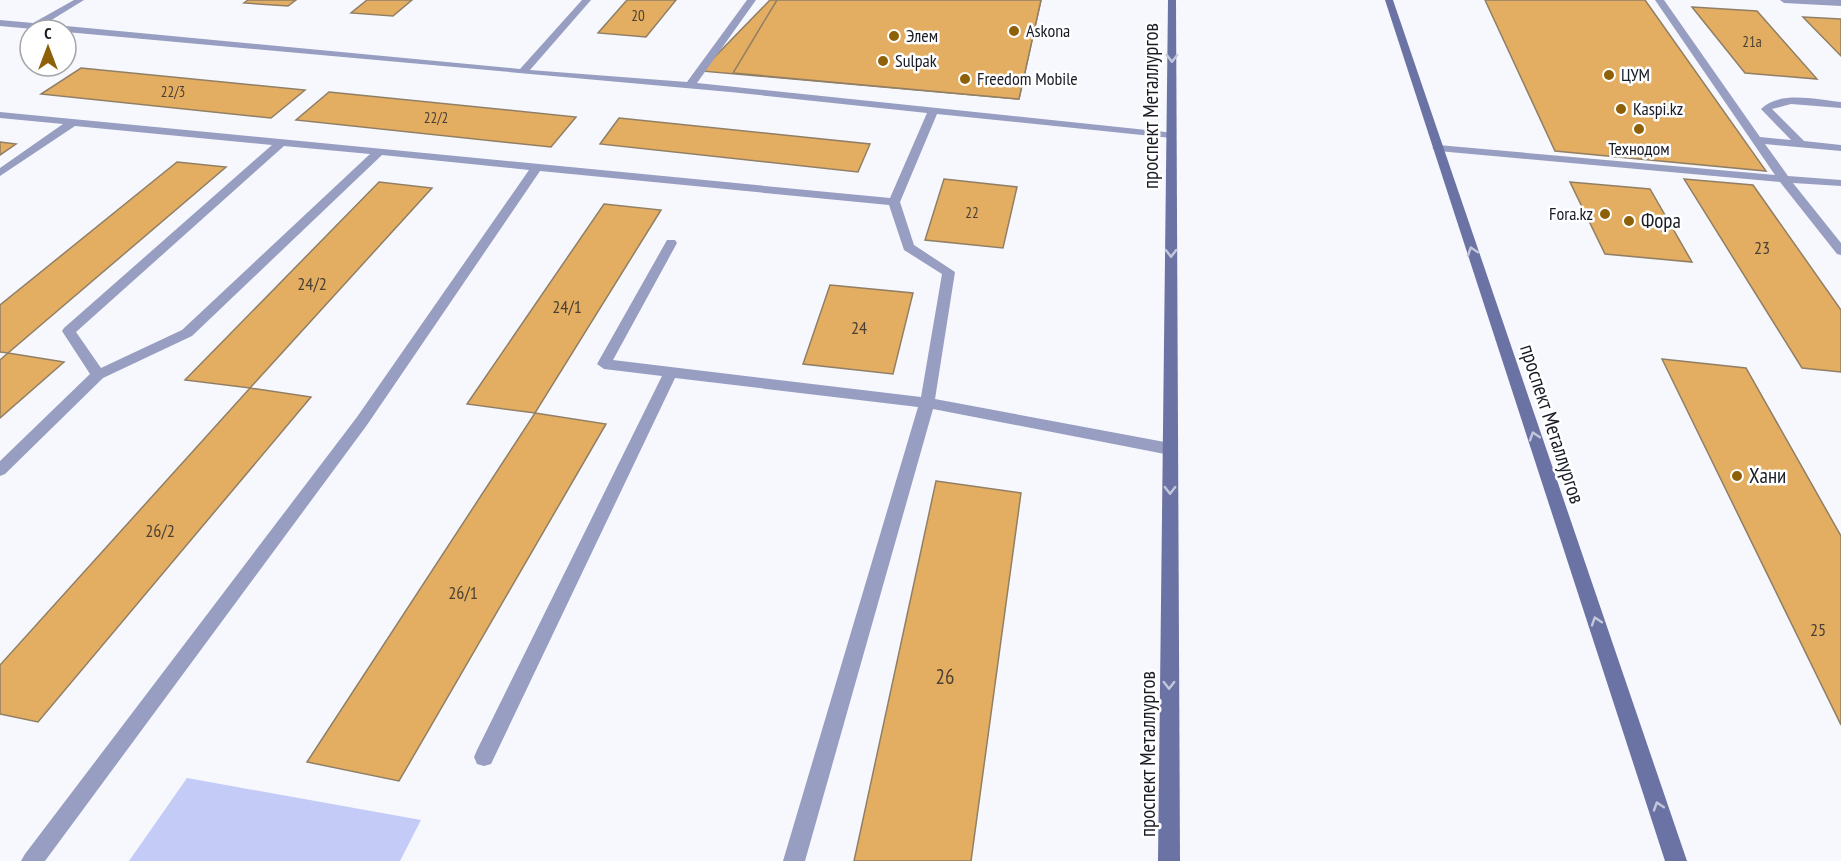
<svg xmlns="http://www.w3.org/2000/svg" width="1841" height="861" font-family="'PT Sans Narrow',sans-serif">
<rect width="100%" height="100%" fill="#f6f8fe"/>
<path fill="#c3cbf6" d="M 187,778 L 421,820 L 400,861 L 129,861 Z"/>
<g fill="#e3ae61" stroke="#917f65" stroke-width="1.5">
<path d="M 248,0 L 296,0 L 288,6 L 244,3 Z"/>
<path d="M 367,0 L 412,0 L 393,16 L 351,13 Z"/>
<path d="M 627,0 L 676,0 L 646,37 L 598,33 Z"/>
<path d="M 770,0 L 1041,0 L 1019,99 L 701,71 Z"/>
<path d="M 777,0 L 1041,0 L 1019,99 L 733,73 Z"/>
<path d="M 1485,0 L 1645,0 L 1766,171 L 1555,151 Z"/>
<path d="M 1692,7 L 1757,11 L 1817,79 L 1745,73 Z"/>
<path d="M 1803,17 L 1841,19 L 1841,56 Z"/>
<path d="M 81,68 L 305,90 L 271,118 L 41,94 Z"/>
<path d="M 329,92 L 576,117 L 551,147 L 296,120 Z"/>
<path d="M 619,118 L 870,144 L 858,172 L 600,144 Z"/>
<path d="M 0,142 L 16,144 L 0,155 Z"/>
<path d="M 177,162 L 226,167 L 8,353 L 0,352 L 0,305 Z"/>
<path d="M 944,179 L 1017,187 L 1003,248 L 925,240 Z"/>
<path d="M 1684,179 L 1753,185 L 1841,310 L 1841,372 L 1802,368 Z"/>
<path d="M 379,182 L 432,188 L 250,388 L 185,380 Z"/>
<path d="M 1570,182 L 1650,189 L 1692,262 L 1605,254 Z"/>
<path d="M 604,204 L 661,210 L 535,413 L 467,404 Z"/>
<path d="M 830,285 L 913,293 L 893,374 L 803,364 Z"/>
<path d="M 8,353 L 64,362 L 0,418 L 0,360 Z"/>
<path d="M 1662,359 L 1746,368 L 1841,536 L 1841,725 Z"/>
<path d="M 250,388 L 311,397 L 38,722 L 0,714 L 0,665 Z"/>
<path d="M 535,413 L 606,424 L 399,781 L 307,762 Z"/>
<path d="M 936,481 L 1021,493 L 971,861 L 854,861 Z"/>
</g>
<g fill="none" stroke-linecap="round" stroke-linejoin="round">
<g fill="#989ec1" fill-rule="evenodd">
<path d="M 74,0 L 84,0 L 45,24 L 520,69 L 582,0 L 591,0 L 530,70 L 687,82 L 747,0 L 756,0 L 697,83 L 1175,133 L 1176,135 L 1171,138 L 937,114 L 900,202 L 914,245 L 955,272 L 935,399 L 1170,443 L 1175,445 L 1178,449 L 1175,453 L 1170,455 L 933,409 L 805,861 L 783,861 L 918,407 L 675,378 L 491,764 L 484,766 L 477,764 L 474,757 L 477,750 L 662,376 L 604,369 L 597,364 L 667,240 L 675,240 L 677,243 L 613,360 L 921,397 L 942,274 L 904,250 L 889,205 L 540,171 L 367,425 L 45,861 L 21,861 L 25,854 L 357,417 L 529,170 L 382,155 L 192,336 L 103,378 L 5,474 L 0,476 L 0,461 L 90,374 L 62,331 L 64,328 L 272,145 L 75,126 L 0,176 L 0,168 L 63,124 L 0,118 L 0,112 L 890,198 L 927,113 L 730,92 L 0,26 L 0,20 L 33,23 ZM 284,146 L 370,154 L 182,330 L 101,368 L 76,332 Z"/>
<path d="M 1655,0 L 1664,0 L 1760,137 L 1791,140 L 1761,109 C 1780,90 1817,100 1841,102 L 1841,108 L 1791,104 L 1772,109 L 1804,141 L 1841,145 L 1841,151 L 1765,144 L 1788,176 L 1841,180 L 1841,186 L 1793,183 L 1841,243 L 1841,255 L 1837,254 L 1780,182 L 1438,151 L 1432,148 L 1438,145 L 1775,175 Z"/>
</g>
<path fill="#989ec1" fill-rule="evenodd" d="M 1780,0 L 1841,0 L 1841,6 L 1784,3 Z"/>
<g fill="#6b73a4" fill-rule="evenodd">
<path d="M 1168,0 L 1176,0 L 1180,861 L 1158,861 Z"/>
<path d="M 1385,0 L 1393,0 L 1687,861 L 1665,861 Z"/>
</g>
</g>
<defs><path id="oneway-chevron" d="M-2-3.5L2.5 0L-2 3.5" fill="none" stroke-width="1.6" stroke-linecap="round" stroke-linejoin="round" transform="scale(1.5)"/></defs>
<g stroke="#c4c7db">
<use href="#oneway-chevron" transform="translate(1172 58) rotate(91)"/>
<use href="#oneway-chevron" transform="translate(1472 251) rotate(-108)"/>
<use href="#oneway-chevron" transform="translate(1171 253) rotate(90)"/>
<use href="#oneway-chevron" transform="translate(1534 436) rotate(-108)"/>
<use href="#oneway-chevron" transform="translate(1170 490) rotate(90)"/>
<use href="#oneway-chevron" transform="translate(1596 621) rotate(-108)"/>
<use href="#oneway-chevron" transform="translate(1169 685) rotate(90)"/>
<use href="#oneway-chevron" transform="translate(1658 806) rotate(-108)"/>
</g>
<g fill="#8e6007" stroke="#fff" stroke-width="2">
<circle cx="1014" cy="31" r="6"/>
<circle cx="894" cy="36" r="6"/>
<circle cx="883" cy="61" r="6"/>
<circle cx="1609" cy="75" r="6"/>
<circle cx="965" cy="79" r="6"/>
<circle cx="1621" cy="109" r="6"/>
<circle cx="1639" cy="129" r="6"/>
<circle cx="1605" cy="214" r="6"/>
<circle cx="1629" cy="221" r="6"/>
<circle cx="1737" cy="476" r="6"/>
</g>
<g text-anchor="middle" stroke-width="5" stroke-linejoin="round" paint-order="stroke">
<g font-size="15" fill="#4c4035">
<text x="638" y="21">20</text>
<text x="1752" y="47">21а</text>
<text x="173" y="97">22/3</text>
<text x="436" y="123">22/2</text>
<text x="972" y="218">22</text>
</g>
<g font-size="18" fill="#191b26" stroke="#fff" text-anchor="start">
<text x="1026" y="37">Askona</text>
<text x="906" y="42">Элем</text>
<text x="895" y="67">Sulpak</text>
<text x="1621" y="81">ЦУМ</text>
<text x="977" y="85">Freedom Mobile</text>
<text x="1633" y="115">Kaspi.kz</text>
<text x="1639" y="155" text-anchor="middle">Технодом</text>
<text x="1593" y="220" text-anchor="end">Fora.kz</text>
</g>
<g font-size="18" fill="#4c4035">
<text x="1762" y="254">23</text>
<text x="312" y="290">24/2</text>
<text x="567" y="313">24/1</text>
<text x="859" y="334">24</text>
<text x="160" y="537">26/2</text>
<text x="463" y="599">26/1</text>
<text x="1818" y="636">25</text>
</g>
<g font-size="21" fill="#191b26" stroke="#fff">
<text transform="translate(1151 106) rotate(-90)" y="7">проспект Металлургов</text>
<text transform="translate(1552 424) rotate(72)" y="7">проспект Металлургов</text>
<text transform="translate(1148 754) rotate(-90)" y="7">проспект Металлургов</text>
</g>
<g font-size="21" fill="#191b26" stroke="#fff" text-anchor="start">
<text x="1641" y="228">Фора</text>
<text x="1749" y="483">Хани</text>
</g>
<g font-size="21" fill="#4c4035">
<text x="945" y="684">26</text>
</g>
</g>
<g transform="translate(48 48)"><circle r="28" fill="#ffffff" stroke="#a3a4a8" stroke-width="1.5"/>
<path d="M0-4.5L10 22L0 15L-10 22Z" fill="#8e6007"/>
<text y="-9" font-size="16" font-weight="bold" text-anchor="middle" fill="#191b26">С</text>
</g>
</svg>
